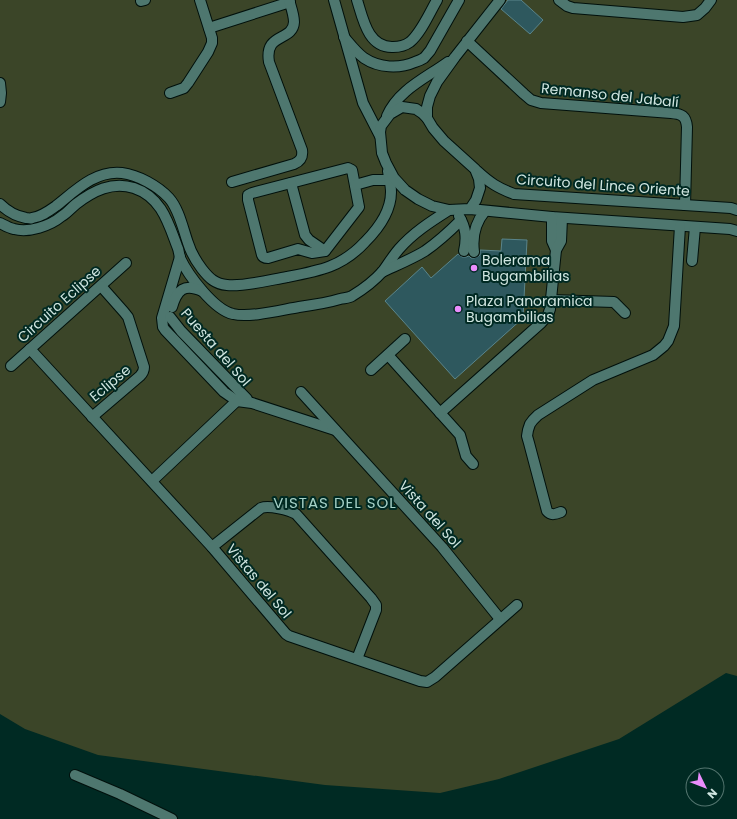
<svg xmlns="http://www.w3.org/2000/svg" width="737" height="819" font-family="Poppins,sans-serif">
<rect width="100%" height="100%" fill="#002a23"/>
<path fill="#3b4528" d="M 0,0 L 737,0 L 737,676 L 726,673 L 619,739 L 499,779 L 440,793 L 325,785 L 98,755 L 25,729 L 0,714 Z"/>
<g fill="#2e585e" stroke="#5a858b">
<path d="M 508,0 L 521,0 L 543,20 L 530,34 L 501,9 Z"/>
<path d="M 502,239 L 527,240 L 523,318 L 455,379 L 385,301 L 422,267 L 431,278 L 458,254 L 462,257 L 466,257 L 469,256 L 471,258 L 474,258 L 477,257 L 480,255 L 480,250 L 501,251 Z"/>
</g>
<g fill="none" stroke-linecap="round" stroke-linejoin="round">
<defs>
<g id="minor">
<path d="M 334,0 L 363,103 L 380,136"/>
<path d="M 357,0 C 363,19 368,48 393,47 C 399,47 406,45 410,42 C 421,33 430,12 437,0"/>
<path d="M 559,0 L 567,6 L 573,8 L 683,17 L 697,15 L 705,8 L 711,0"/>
<path d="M 141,1 L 145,0"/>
<path d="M 209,28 L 290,2"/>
<path d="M 344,37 C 350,44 356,52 364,58 C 379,68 399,69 415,62 C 418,61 421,60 424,58 C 426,56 428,53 430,51 L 459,0"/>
<path d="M 467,41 L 524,94 L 531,100 L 541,103 L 671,113 C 682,114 686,116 687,127 L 685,205"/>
<path d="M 0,83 L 1,93 L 0,102"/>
<path d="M 170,93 L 184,88 L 188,83 L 208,52 L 212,43 L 212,38 L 200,0"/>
<path d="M 387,116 C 398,90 426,78 448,62"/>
<path d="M 427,118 L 427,107 L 430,96 L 437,82 L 455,57 L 500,0"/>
<path d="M 348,168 L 352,170 L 359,207 L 325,251 L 312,253 L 298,249 L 268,258 C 265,258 263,258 262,255 L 248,200 L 248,195 L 252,193 Z"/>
<path d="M 477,171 C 490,183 498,188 514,194 L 731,208 L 737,210"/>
<path d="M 232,182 L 294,164 C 301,161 303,157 302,150 L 269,62 C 264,32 293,42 294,22 C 294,15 291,7 289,0"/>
<path d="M 291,183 L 305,235 L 309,240 L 325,251"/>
<path d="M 355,185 L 373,180 L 389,180"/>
<path d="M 0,204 C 8,212 15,216 26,218 C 27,218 32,219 32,218 C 41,217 49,211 56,206 C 75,191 95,170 122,173 C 138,175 158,186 169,198 C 179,209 183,229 188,243 C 191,253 196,261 202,269 C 209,278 215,284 227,285 C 243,287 270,280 287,277 C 319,271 342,267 365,242 C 378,229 391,211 391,192 C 391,185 389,178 388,171"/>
<path d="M 470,209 L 476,200 L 480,188 L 479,179 L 475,169 L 444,141 L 433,128 L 427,118 L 422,113 L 416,109 L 402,107 L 390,114 L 381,126 L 380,132 L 382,153 L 386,163 L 394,178 L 405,190 L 418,199 L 432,206 L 449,210 L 470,209 L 552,217 L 730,229 L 737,231"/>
<path d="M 459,216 C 466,228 467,238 464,251"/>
<path d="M 552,217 L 552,241 L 556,250"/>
<path d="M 0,223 C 4,225 9,228 14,229 C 29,233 50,226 62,216 C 67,213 71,208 76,204 C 93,191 112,181 134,188 C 161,197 168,222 177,246 C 179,250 179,254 180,258 C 188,275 214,310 233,314 C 250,318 281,310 299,307 C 313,305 327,303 340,299 C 344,298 349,298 352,296 C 362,290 375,280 383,271 C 388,264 393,256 399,249 C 413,233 430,222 449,210"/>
<path d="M 474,252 C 472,237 475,223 485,211"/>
<path d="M 180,257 L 162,318 L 163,327 L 165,330 L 224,392 L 237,401 L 252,403 L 335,430"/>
<path d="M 692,261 L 695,227"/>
<path d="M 382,272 C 397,265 412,259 425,251 C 438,242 450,231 461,220"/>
<path d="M 551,300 L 614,302 L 625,313"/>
<path d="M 172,307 C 177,290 184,283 202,291"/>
<path d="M 170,317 L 181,331 L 247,399"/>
<path d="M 30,349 L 212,547 L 286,634 L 289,636 L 420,681 L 427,682 L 435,677 L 517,605"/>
<path d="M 388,355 L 460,435 L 466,456 L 473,464"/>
<path d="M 11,366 L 126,263"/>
<path d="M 371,370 L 405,339"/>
<path d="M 301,392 L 442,547 L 500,619"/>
<path d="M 440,413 L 541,323 L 548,315 L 550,309 L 556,250 L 561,241 L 562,218"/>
<path d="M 92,417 L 140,376 C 143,373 144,371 144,367 L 128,317 L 124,312 L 101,286"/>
<path d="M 152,481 L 242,396"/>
<path d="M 561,512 C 556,514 551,516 547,511 L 529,443 L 527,436 L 528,430 L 530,424 L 533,420 L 538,415 L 593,380 L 653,355 L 664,346 L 668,341 L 674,326 L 680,226"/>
<path d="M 212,547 L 261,508 C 269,505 289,510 296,514 L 371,598 L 376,605 L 376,610 L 357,659"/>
<path d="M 75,775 L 120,794 L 172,819"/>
</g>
</defs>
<use href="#minor" stroke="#00100c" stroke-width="12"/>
<use href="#minor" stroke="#4e776f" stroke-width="10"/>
</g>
<g fill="#ea8dfd" stroke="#002a23" stroke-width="1.5">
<circle cx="474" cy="268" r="4"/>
<circle cx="458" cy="309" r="4"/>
</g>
<g text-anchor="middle" stroke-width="4" stroke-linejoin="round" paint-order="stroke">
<g font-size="14" fill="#d0e6e1" stroke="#002a23">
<text transform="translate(610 95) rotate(6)" y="5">Remanso del Jabalí</text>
<text transform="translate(603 185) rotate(4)" y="5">Circuito del Lince Oriente</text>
<text transform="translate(59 304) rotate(-42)" y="5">Circuito Eclipse</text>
<text transform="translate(216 347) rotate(49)" y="5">Puesta del Sol</text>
<text transform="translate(110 383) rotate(-40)" y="5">Eclipse</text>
<text transform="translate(430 514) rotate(48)" y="5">Vista del Sol</text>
<text transform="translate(259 581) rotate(50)" y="5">Vistas del Sol</text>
</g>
<g font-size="14" fill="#d0e6e1" stroke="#002a23" text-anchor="start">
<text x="482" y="265">Bolerama<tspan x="482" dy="16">Bugambilias</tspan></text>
<text x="466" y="306">Plaza Panoramica<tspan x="466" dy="16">Bugambilias</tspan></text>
</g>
<g font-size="15" letter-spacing="1" fill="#a6d2c8" stroke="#002a23">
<text x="335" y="508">VISTAS DEL SOL</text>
</g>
</g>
<g transform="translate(705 787) rotate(133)"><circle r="19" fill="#002a23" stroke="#53756f"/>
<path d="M0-3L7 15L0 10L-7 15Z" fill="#ea8dfd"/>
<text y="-6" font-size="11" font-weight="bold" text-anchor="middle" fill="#d0e6e1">N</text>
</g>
</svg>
